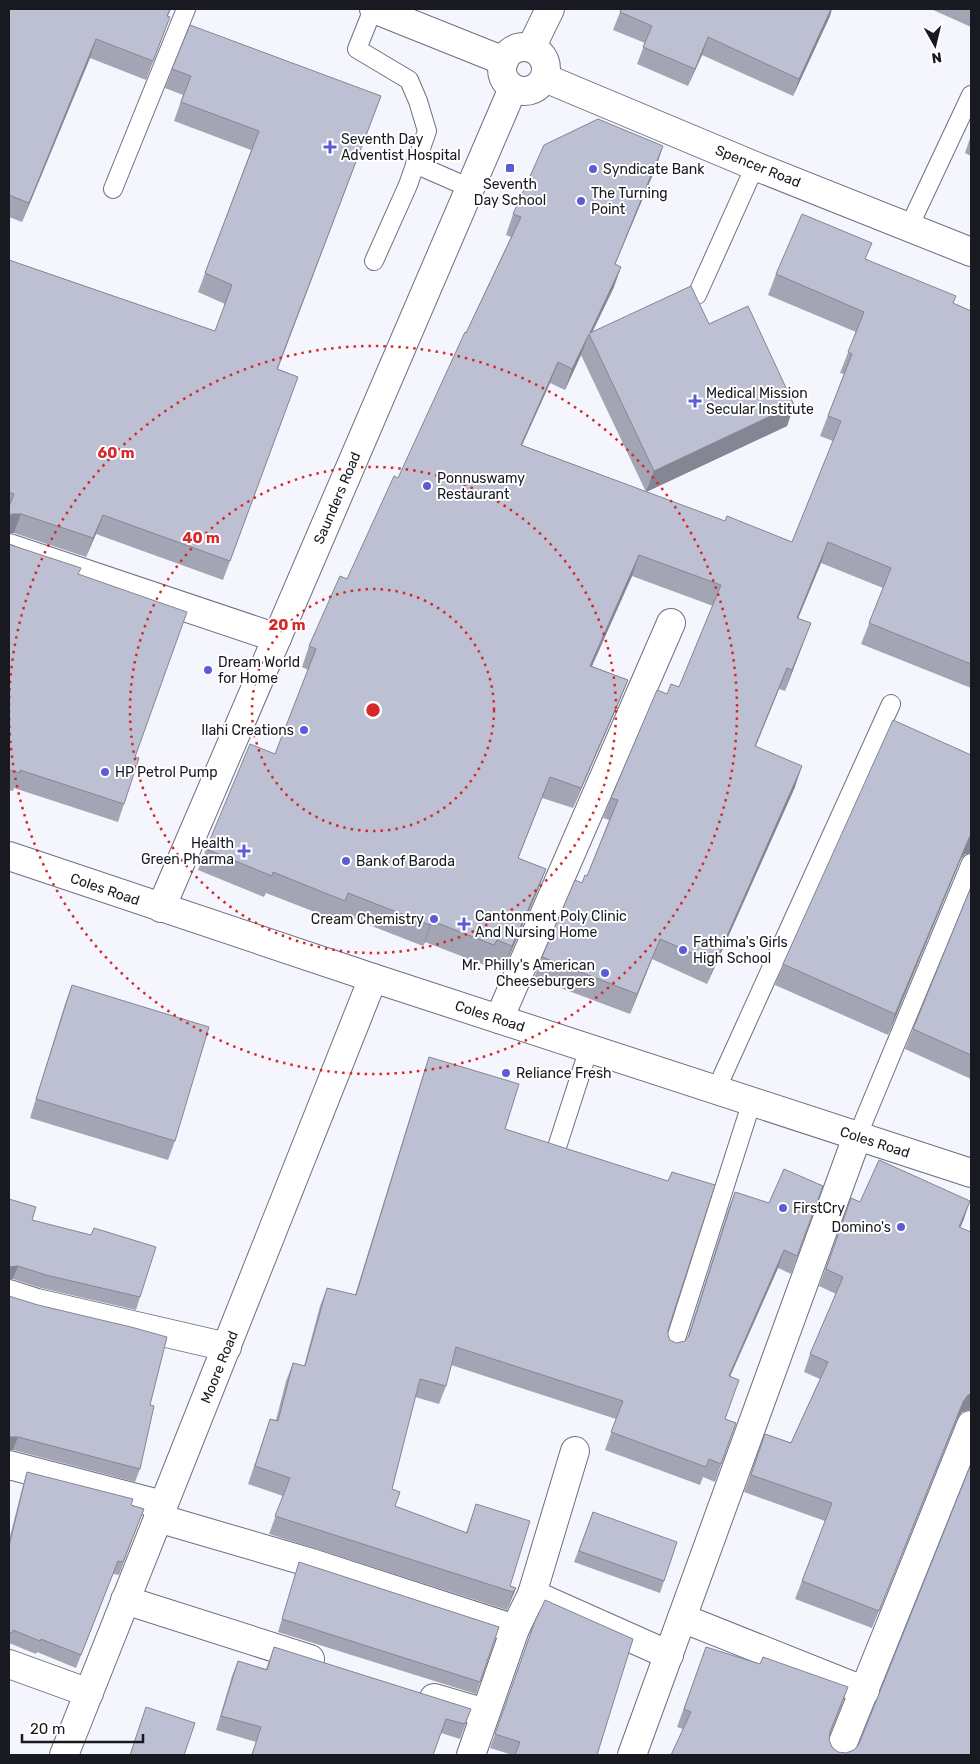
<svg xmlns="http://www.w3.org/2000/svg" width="980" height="1764" font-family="Rubik,sans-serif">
<rect width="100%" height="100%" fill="#f4f5fd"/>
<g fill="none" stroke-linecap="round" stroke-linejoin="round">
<defs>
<g id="service">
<path d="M 373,9 L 357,49 L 409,80 L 418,101 L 427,131 L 408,185 L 374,261"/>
<path d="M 415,164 L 470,188"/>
<path d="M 113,189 L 186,9"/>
<path d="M 909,227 L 971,95"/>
<path d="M 697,295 L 755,166"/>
<path d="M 716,1090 L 891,704"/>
<path d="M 857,1137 L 971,863"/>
<path d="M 557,1147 L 589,1048"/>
<path d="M 672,1351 L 752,1101"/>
</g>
<g id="minor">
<path d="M 374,9 L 504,61"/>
<path d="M 545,78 L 755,166 L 971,252"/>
<path d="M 9,548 L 277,638"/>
<path d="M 499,1019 L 671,623"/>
<path d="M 9,1294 L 37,1303 L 227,1347"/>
<path d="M 9,1465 L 163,1505"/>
<path d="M 158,1518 L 315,1564 L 515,1629"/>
<path d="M 532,1594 L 669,1655"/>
<path d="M 125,1600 L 310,1659"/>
<path d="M 682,1618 L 865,1691"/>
<path d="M 9,1664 L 89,1693"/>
<path d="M 434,1698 L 485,1713"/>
<path d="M 64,1755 L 373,978"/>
<path d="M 471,1755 L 515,1629 L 532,1594 L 575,1451"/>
<path d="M 632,1755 L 857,1137"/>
<path d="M 838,1755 L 971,1425"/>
</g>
<g id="tertiary">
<circle cx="524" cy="69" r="22"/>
<path d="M 531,48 L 550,9"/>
<path d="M 9,856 L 373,978 L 971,1173"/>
<path d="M 161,908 L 513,88"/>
</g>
</defs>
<use href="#service" stroke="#6c6f80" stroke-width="20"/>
<use href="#minor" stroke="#6c6f80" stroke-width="30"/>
<use href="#tertiary" stroke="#6c6f80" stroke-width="30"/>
<use href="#service" stroke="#fff" stroke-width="18"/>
<use href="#minor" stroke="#fff" stroke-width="28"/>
<use href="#tertiary" stroke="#fff" stroke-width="28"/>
</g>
<g fill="#a3a5b5" fill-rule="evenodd">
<path d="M 9,9 L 171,9 L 168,16 L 163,36 L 146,80 L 90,58 L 22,222 L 9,217 Z"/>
<path d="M 931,9 L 971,9 L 971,27 Z"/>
<path d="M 620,12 L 830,16 L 793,96 L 702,55 L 688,86 L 637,64 L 645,43 L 613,30 Z"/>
<path d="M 172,69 L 381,96 L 278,369 L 298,377 L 223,580 L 96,534 L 86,557 L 14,533 L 9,533 L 9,260 L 215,331 L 225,304 L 198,292 L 251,150 L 174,121 L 183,95 L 165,88 Z"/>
<path d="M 971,135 L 971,156 L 965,153 Z"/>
<path d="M 663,146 L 656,167 L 615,264 L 614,287 L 592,332 L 709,324 L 794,405 L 787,426 L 646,492 L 725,521 L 792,542 L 833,441 L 820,436 L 844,374 L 840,373 L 856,332 L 768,295 L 776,274 L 866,259 L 953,303 L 971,311 L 971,688 L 861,644 L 883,588 L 821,563 L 798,618 L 803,644 L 785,691 L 779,689 L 756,746 L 795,787 L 707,984 L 652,959 L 630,1014 L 534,978 L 542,957 L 582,883 L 587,876 L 609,820 L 603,818 L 611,798 L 667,694 L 679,687 L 713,606 L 632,576 L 592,666 L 628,680 L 620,700 L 573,808 L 542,798 L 518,858 L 546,869 L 538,890 L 505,966 L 489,960 L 487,966 L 425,942 L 423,946 L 341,914 L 338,921 L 266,893 L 264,897 L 198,870 L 206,849 L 275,754 L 308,670 L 302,667 L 309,646 L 347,579 L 398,478 L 511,237 L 506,235 L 513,214 ZM 581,355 L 646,492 L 522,445 L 550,383 L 565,390 Z"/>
<path d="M 9,543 L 79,574 L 135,757 L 124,804 L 118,822 L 14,788 L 13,791 L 9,790 Z"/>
<path d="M 971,755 L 971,854 L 965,854 L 961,859 L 888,1035 L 775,985 L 783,964 Z"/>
<path d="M 971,887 L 971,1079 L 905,1049 L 913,1029 Z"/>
<path d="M 72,985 L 175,1141 L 168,1160 L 30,1118 L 65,1004 Z"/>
<path d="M 429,1057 L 505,1129 L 668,1330 L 668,1335 L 670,1340 L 676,1343 L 685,1341 L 687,1339 L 728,1210 L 735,1192 L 769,1203 L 823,1186 L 791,1274 L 778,1268 L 730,1377 L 725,1419 L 736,1423 L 715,1482 L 703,1477 L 700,1485 L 605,1450 L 616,1419 L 451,1365 L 446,1386 L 439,1404 L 415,1397 L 392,1489 L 395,1506 L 466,1533 L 476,1504 L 510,1586 L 516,1588 L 507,1610 L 269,1534 L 283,1496 L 248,1484 L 270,1419 L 276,1420 L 286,1381 L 293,1363 L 304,1366 L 320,1306 L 327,1288 L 355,1295 L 423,1075 Z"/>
<path d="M 851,1198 L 860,1202 L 964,1219 L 960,1228 L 971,1232 L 971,1410 L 969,1410 L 962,1412 L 957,1419 L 872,1628 L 795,1599 L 825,1521 L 744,1492 L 765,1434 L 791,1443 L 820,1379 L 804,1372 L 810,1354 L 836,1294 L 819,1286 Z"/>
<path d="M 32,1220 L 140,1297 L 136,1310 L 41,1288 L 13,1279 Z"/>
<path d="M 9,1296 L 150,1405 L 140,1469 L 135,1482 L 13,1450 L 9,1450 Z"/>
<path d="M 27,1472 L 144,1509 L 119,1575 L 113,1574 L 76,1668 L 37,1652 L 36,1654 L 9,1643 L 9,1540 L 23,1485 Z"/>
<path d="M 593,1512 L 664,1581 L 660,1593 L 574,1562 Z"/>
<path d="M 299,1562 L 499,1627 L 476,1694 L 278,1632 Z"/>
<path d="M 535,1621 L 597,1755 L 512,1755 L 490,1748 Z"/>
<path d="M 274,1647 L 471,1709 L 460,1739 L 441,1733 L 433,1755 L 251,1755 L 256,1742 L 216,1730 L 232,1676 L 238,1661 L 266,1669 Z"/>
<path d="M 706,1647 L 842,1704 L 830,1734 L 829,1740 L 832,1747 L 838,1752 L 846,1753 L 854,1750 L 859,1744 L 971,1755 L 671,1755 L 683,1729 L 677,1727 Z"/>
</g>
<g fill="#848694">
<path d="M 831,9 L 832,9 L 830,16 L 793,96 L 799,79 Z"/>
<path d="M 708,37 L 702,55 L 688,86 L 695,69 Z"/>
<path d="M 96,39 L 90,58 L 22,222 L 29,203 Z"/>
<path d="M 663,146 L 656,167 L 607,284 L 615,264 Z"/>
<path d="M 621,267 L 614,287 L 590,337 L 589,334 Z"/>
<path d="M 589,334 L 581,355 L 565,390 L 572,369 Z"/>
<path d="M 558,362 L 550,383 L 513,465 L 521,445 Z"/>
<path d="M 794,405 L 787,426 L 646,492 L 654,471 Z"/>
<path d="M 12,514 L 21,514 L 14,533 L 9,533 L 9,516 Z"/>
<path d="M 103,515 L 96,534 L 86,557 L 93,538 Z"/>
<path d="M 828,542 L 821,563 L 790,638 L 797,618 Z"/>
<path d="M 639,555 L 632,576 L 583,686 L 590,666 Z"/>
<path d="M 811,623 L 803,644 L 785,691 L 792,670 Z"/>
<path d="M 787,668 L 779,689 L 747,766 L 755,746 Z"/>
<path d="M 628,680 L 620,700 L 573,808 L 581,788 Z"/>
<path d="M 802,766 L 795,787 L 707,984 L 715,963 Z"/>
<path d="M 550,777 L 542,798 L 510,879 L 518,858 Z"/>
<path d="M 971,835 L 971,854 L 965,854 L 961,859 L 888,1035 L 895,1014 L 969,838 Z"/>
<path d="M 546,869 L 538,890 L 505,966 L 512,946 Z"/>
<path d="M 432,921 L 425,942 L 423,946 L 430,925 Z"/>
<path d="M 660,939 L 630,1014 L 637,994 Z"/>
<path d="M 970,1201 L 964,1219 L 952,1245 L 959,1227 Z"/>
<path d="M 784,1250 L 778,1268 L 722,1394 L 729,1376 Z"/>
<path d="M 10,1266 L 18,1266 L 13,1279 L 9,1279 L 9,1267 Z"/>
<path d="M 971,1394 L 971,1404 L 969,1410 L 962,1412 L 957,1419 L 872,1628 L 963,1402 L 968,1395 Z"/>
<path d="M 10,1437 L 18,1437 L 13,1450 L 9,1450 L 9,1439 Z"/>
<path d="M 516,1588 L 509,1605 L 507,1610 L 513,1592 Z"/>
<path d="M 848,1687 L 842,1704 L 824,1749 L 830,1732 Z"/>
</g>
<g fill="#bdc0d3" stroke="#848694">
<path d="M 9,9 L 170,9 L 167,16 L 170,17 L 153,61 L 96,39 L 29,203 L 9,195 Z"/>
<path d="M 621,9 L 831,9 L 799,79 L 708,37 L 695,69 L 643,47 L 652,26 L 620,12 Z"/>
<path d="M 190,25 L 381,96 L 277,369 L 298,377 L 230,561 L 103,515 L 93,538 L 21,514 L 12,514 L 9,516 L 9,507 L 14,494 L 9,492 L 9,260 L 215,331 L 232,285 L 205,273 L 259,131 L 181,102 L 191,76 L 172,69 Z"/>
<path d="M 598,119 L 663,146 L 615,264 L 621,267 L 590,333 L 691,286 L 709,324 L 748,306 L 794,405 L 654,471 L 589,334 L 572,369 L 558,362 L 521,445 L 725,521 L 727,516 L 792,542 L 841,421 L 828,416 L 852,354 L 848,352 L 864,312 L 776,274 L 802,214 L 872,243 L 865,259 L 956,296 L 953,303 L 971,311 L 971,664 L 869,623 L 891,568 L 828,542 L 797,618 L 811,623 L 792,670 L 787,668 L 755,746 L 802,766 L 715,963 L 660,939 L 637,994 L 542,957 L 575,880 L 582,883 L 585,875 L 587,876 L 618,800 L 611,798 L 657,690 L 667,694 L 671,684 L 679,687 L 721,585 L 639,555 L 590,666 L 628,680 L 581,788 L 550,777 L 518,858 L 546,869 L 512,946 L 497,940 L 494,945 L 432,921 L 430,925 L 348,893 L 345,901 L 273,872 L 272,876 L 206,849 L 250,744 L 275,754 L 316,649 L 309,646 L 340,576 L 347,579 L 394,476 L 398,478 L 465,332 L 466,333 L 521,217 L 513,214 L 544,145 Z"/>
<path d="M 9,543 L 11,545 L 81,568 L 78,574 L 187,612 L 135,757 L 139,758 L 124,804 L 20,770 L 20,773 L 9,770 Z"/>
<path d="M 893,720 L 971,755 L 971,835 L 969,838 L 895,1014 L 783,964 Z"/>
<path d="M 971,887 L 971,1055 L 913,1029 Z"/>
<path d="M 72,985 L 209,1027 L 175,1141 L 36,1099 Z"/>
<path d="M 429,1057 L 519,1084 L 505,1129 L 668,1181 L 672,1172 L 715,1185 L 668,1330 L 668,1335 L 670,1340 L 676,1343 L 685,1341 L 689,1336 L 735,1192 L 769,1203 L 784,1169 L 823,1186 L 797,1256 L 784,1250 L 729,1376 L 739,1380 L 725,1419 L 736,1423 L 721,1464 L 709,1459 L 706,1467 L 611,1432 L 623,1401 L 456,1347 L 446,1386 L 420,1379 L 392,1489 L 400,1492 L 395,1506 L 467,1533 L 476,1504 L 530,1521 L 510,1586 L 516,1588 L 513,1592 L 275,1516 L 290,1478 L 255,1466 L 270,1419 L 278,1421 L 293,1363 L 305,1366 L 327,1288 L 356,1295 Z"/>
<path d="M 879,1160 L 970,1201 L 959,1227 L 971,1232 L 971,1394 L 968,1395 L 963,1402 L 879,1611 L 802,1581 L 832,1503 L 751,1475 L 765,1434 L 791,1443 L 828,1362 L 810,1354 L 843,1277 L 826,1269 L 851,1198 L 860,1202 Z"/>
<path d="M 9,1199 L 36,1207 L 32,1220 L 91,1235 L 94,1228 L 156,1247 L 140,1297 L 46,1275 L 18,1266 L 9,1267 Z"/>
<path d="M 9,1296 L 38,1305 L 131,1327 L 167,1337 L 150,1405 L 154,1406 L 140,1469 L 18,1437 L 9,1437 Z"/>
<path d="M 971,1464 L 971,1755 L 671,1755 L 691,1712 L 684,1709 L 706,1647 L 760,1664 L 763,1657 L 848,1687 L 830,1732 L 829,1740 L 832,1747 L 838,1752 L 846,1753 L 854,1750 L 859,1744 Z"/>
<path d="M 27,1472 L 133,1499 L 131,1505 L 144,1509 L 123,1562 L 118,1561 L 81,1655 L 41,1639 L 40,1641 L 13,1630 L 12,1633 L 9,1632 L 9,1546 Z"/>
<path d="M 593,1512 L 677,1542 L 664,1581 L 579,1551 Z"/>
<path d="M 299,1562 L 499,1627 L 480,1682 L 282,1619 Z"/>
<path d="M 545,1600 L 633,1639 L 597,1755 L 515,1755 L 520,1742 L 495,1734 L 535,1621 Z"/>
<path d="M 274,1647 L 471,1709 L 465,1724 L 446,1719 L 433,1755 L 252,1755 L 261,1727 L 221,1716 L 238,1661 L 267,1670 Z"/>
<path d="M 146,1707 L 195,1723 L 184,1755 L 130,1755 Z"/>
</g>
<g fill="none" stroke="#d62828" stroke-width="2.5" stroke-dasharray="2.5 5">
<circle cx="373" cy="710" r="121"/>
<circle cx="373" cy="710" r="243"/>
<circle cx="373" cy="710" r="364"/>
</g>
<g fill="#5c5cd4" stroke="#fff" stroke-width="2">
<path d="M327.5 139.5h5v5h5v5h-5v5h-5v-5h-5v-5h5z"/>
<rect x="505" y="163" width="10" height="10" rx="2.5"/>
<circle cx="593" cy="169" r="5"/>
<circle cx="581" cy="201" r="5"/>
<path d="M692.5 393.5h5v5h5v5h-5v5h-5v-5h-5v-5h5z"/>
<circle cx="427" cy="486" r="5"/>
<circle cx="208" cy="670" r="5"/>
<circle cx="304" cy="730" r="5"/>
<circle cx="105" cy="772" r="5"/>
<path d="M241.5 843.5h5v5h5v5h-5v5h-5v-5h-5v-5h5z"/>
<circle cx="346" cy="861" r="5"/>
<circle cx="434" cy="919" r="5"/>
<path d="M461.5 916.5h5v5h5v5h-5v5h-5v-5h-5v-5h5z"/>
<circle cx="683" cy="950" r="5"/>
<circle cx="605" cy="973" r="5"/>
<circle cx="506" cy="1073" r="5"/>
<circle cx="783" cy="1208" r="5"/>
<circle cx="901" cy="1227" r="5"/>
</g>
<g text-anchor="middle" stroke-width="4" stroke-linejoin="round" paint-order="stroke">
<g font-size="14" fill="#191a21" stroke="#fff" text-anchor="start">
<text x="341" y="144">Seventh Day<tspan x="341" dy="16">Adventist Hospital</tspan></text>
<text x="603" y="174">Syndicate Bank</text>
<text x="510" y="189" text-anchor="middle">Seventh<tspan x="510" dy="16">Day School</tspan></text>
<text x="591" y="198">The Turning<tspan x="591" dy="16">Point</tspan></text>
<text x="706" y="398">Medical Mission<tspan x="706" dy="16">Secular Institute</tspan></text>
<text x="437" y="483">Ponnuswamy<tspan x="437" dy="16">Restaurant</tspan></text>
<text x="218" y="667">Dream World<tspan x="218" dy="16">for Home</tspan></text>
<text x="294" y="735" text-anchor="end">Ilahi Creations</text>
<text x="115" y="777">HP Petrol Pump</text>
<text x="234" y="848" text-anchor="end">Health<tspan x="234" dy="16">Green Pharma</tspan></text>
<text x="356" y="866">Bank of Baroda</text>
<text x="475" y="921">Cantonment Poly Clinic<tspan x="475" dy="16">And Nursing Home</tspan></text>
<text x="424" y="924" text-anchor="end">Cream Chemistry</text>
<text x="693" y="947">Fathima's Girls<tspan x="693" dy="16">High School</tspan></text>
<text x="595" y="970" text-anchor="end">Mr. Philly's American<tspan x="595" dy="16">Cheeseburgers</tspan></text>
<text x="516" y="1078">Reliance Fresh</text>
<text x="793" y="1213">FirstCry</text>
<text x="891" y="1232" text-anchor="end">Domino's</text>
</g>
<g font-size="14" fill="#191a21" stroke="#fff">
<text transform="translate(758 166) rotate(22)" y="5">Spencer Road</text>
<text transform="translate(337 498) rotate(-67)" y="5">Saunders Road</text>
<text transform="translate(105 889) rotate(19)" y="5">Coles Road</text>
<text transform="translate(490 1016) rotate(18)" y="5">Coles Road</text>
<text transform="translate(875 1142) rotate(18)" y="5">Coles Road</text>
<text transform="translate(219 1367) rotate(-68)" y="5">Moore Road</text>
</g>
</g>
<circle cx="373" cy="710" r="8" fill="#d62828" stroke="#fff" stroke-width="2.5"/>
<g font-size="15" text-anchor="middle" font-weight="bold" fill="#d62828" stroke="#fff" stroke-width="4" stroke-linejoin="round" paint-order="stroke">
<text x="116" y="458">60 m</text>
<text x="201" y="543">40 m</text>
<text x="287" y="630">20 m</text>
</g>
<rect width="980" height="1764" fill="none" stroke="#191a21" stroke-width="20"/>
<g transform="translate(935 45) rotate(172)" stroke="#ffffff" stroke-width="4" paint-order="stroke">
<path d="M0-4L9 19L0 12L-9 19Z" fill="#191a21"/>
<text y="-8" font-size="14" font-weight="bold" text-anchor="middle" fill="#191a21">N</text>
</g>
<path d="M22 1734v8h121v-8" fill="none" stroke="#191a21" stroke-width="2.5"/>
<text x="30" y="1734" font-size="15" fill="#191a21" stroke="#ffffff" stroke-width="4" paint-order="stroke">20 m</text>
</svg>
